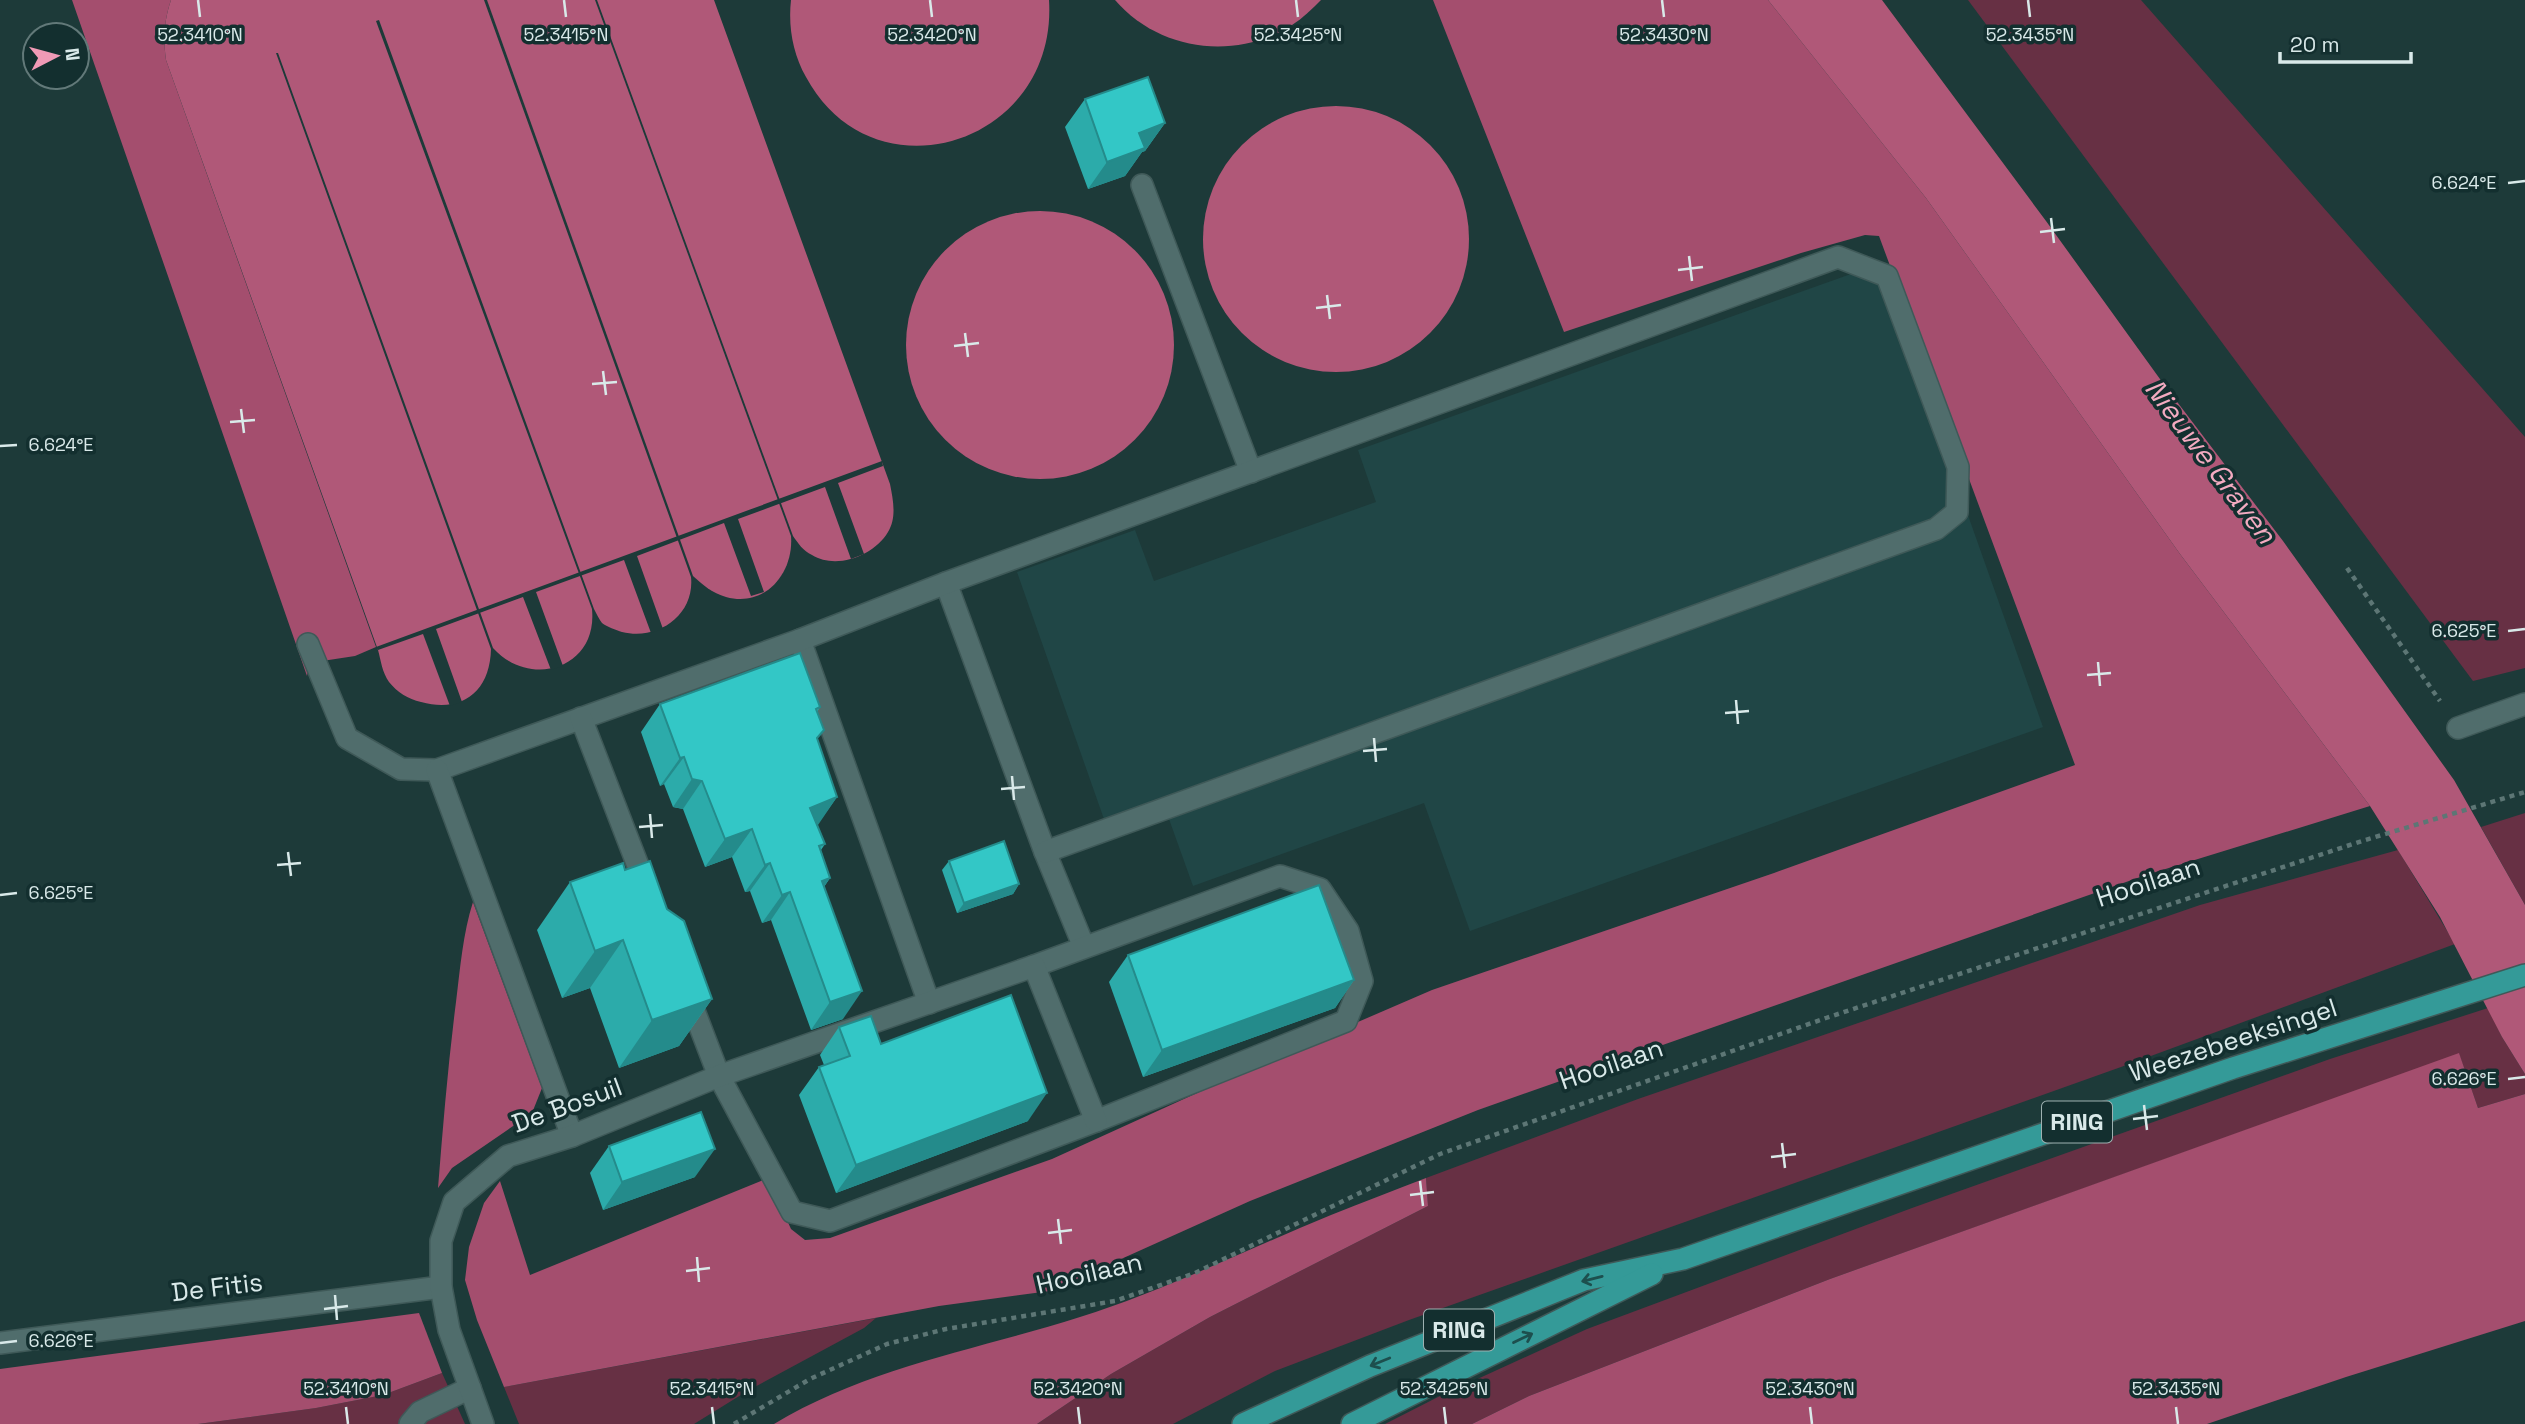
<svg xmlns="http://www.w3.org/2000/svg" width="2525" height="1424" font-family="'Space Grotesk',sans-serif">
<rect width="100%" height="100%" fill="#1d3a39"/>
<path fill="#204646" d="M 1879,264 L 2043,727 L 1470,931 L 1424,803 L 1193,886 L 1169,819 L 1111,839 L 1017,572 L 1135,530 L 1154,581 L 1376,502 L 1358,450 Z"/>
<g fill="#673044">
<path d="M 1968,0 L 2141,0 L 2525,437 L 2525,668 L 2473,681 Z"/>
<path d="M 2525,813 L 2525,905 L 2481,827 Z"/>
<path d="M 2398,850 L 2455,944 L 2121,1067 L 1409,1320 L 1275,1371 L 1173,1424 L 1037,1424 L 1111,1374 L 1210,1317 L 1428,1206 L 1426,1178 L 1638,1099 L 2200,905 Z"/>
<path d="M 2488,1008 L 2502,1037 L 2525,1074 L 2525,1094 L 2478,1108 L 2459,1054 L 1830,1279 L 1529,1396 L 1472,1424 L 1385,1424 L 1438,1397 L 1587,1329 L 1912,1208 L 2330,1059 Z"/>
<path d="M 876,1318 L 864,1328 L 749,1390 L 694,1424 L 519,1424 L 504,1387 Z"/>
<path d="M 442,1373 L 465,1424 L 198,1424 L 316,1408 L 383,1395 Z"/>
</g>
<g fill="#a44e6e">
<path d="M 72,0 L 171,0 C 164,21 163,38 166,60 L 376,647 L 355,656 L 309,663 L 307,676 Z"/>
<path d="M 1433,0 L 1768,0 L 1926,198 L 2180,554 L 2370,806 L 2146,875 L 1478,1110 L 1250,1201 L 1050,1291 L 939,1306 L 504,1387 L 477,1320 L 465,1280 L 469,1247 L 484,1203 L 500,1181 L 530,1275 L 768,1178 L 791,1229 L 805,1240 L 830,1238 L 1052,1159 L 1263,1063 L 1432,990 L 1774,873 L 2075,765 L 1879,236 L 1865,235 L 1801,253 L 1564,332 Z"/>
<path d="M 473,902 L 542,1088 L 532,1113 L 452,1168 L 438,1188 C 443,1126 448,1064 456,1002 C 460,969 463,933 473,902 Z"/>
<path d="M 2459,1053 L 2478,1108 L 2525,1094 L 2525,1321 L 2346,1377 L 2207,1424 L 1472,1424 L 1529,1396 L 1830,1279 Z"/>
<path d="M 1426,1178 L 1428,1206 L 1210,1317 L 1111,1374 L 1037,1424 L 774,1424 C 868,1367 976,1350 1080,1317 C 1166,1290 1248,1249 1331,1215 C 1363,1202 1395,1190 1426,1178 Z"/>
<path d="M 419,1313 L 442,1373 L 383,1395 L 316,1408 L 198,1424 L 0,1424 L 0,1369 Z"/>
</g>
<g fill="#b05878">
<path d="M 171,0 L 484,0 L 691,577 C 695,615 658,641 622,632 C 616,630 607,627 602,623 C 599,619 596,613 594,609 L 379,20 L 376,21 L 592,609 C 598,669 530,689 493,648 L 278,53 L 276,53 L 491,649 C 490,692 462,713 421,702 C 408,699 397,692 389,682 C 382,672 381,661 378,650 L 166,60 C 163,38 164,21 171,0 Z"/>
<path d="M 487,0 L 595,0 L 791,536 C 794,573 765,608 726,597 C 712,593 703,585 693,576 Z"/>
<path d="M 597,0 L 714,0 L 890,484 C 893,499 897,518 888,532 C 874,556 836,570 812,555 C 803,551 798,543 793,536 Z"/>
<path d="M 791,0 L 1049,0 C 1058,145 873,202 806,77 C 793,54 788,27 791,0 Z"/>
<path d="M 1115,0 L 1321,0 C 1312,9 1303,18 1292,25 C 1235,61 1159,51 1115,0 Z"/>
<path d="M 1768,0 L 1882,0 L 2046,221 L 2165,386 L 2283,541 L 2454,780 L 2525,905 L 2525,1074 L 2502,1037 L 2440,917 L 2370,806 L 2180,554 L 1926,198 Z"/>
<circle cx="1336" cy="239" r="133"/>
<circle cx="1040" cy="345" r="134"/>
</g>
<path fill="#1d3a39" d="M 882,461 L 883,466 L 838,483 L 864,554 L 851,559 L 825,487 L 738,519 L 764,592 L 751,596 L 724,523 L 637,556 L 663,629 L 651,633 L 624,560 L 536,592 L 563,666 L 551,670 L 523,597 L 436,629 L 462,702 L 450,706 L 423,634 L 378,650 L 376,647 Z"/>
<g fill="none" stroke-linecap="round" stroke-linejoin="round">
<defs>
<g id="minor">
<path d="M 1142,185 L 1251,472"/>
<path d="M 946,583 L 1045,852 L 1084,947"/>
<path d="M 800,640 L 929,1003"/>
<path d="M 308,644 L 347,738 L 401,769 L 437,770 L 800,640 L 946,583 L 1838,257 L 1887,276 L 1958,467 L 1957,512 L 1936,529 L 1045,852"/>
<path d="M 581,718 L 647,889"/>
<path d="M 2458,728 L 2525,704"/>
<path d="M 437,770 L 572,1136"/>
<path d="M 688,995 L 719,1076 L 792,1212 L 830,1221 L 1096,1121 L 1346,1021 L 1362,981 L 1348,931 L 1320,889 L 1280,876 L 1034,966"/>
<path d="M 0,1343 L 441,1287"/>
<path d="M 410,1424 L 420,1412 L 470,1388"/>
<path d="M 483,1424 L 449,1330 L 441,1287 L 441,1241 L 454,1202 L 508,1156 L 572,1136 L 719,1076 L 1034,966 L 1096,1121"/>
</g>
<g id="major">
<path d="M 1243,1424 L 1370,1366 L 1584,1280 L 1683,1259 L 2233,1068 L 2525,975"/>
<path d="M 1352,1424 L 1652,1274"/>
</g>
</defs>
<use href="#minor" stroke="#3f5958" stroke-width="24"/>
<use href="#major" stroke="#3f5958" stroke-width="24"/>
<g stroke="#5d7675" stroke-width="4.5" stroke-dasharray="5 5" stroke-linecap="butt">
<path d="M 2347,568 L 2440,701"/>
<path d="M 734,1424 L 810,1379 L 887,1344 L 946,1329 L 1115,1301 L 1195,1273 L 1440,1154 L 1826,1018 L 2362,841 L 2525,792"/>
</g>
<use href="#minor" stroke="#506d6c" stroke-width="21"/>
<use href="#major" stroke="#349a98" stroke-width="21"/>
</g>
<g fill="#2cabaa">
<path d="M 1085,99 L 1165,123 L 1145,151 L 1142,152 L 1125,176 L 1088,189 L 1065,127 Z"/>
<path d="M 660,704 L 820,707 L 817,712 L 817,739 L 837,797 L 817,825 L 825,844 L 821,850 L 830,878 L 824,887 L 843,1019 L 811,1030 L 771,920 L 762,923 L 750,891 L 745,892 L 732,857 L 705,867 L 683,809 L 673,807 L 664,784 L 660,786 L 641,732 Z"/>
<path d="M 949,861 L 1019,884 L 1013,894 L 957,913 L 942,870 Z"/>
<path d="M 625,870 L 667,909 L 712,999 L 679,1046 L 619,1068 L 590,988 L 562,998 L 537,930 L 570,882 Z"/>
<path d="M 1128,955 L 1354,980 L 1335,1008 L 1143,1077 L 1109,982 Z"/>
<path d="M 839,1027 L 881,1044 L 1028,1121 L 836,1193 L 799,1095 L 819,1067 L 824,1065 L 820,1055 Z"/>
<path d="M 609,1146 L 695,1177 L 603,1210 L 590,1173 Z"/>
</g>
<g fill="#248b8b">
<path d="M 1165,123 L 1145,151 L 1142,152 L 1125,176 L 1088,189 L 1107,162 L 1139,133 Z"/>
<path d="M 684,757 L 664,784 L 660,786 L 680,758 Z"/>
<path d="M 692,779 L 702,781 L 683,809 L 673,807 Z"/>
<path d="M 837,797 L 818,825 L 790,835 L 810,808 Z"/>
<path d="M 752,829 L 732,857 L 705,867 L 725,839 Z"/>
<path d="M 770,863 L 750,891 L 745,892 L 765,865 Z"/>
<path d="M 830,878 L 811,905 L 822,881 Z"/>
<path d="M 1019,884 L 1013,894 L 957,913 L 964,903 Z"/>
<path d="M 790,892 L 771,920 L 762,923 L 782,895 Z"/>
<path d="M 623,940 L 590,988 L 562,998 L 595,951 Z"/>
<path d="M 1354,980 L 1335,1008 L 1143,1077 L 1162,1050 Z"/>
<path d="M 862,991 L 843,1019 L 811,1030 L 830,1002 Z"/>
<path d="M 712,999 L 679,1046 L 619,1068 L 652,1020 Z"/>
<path d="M 1047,1093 L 1028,1121 L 836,1193 L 856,1165 Z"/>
<path d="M 715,1149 L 695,1177 L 603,1210 L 622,1182 Z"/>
</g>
<g fill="#33c7c6" stroke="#248b8b" stroke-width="2">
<path d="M 1148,77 L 1165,123 L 1139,133 L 1145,148 L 1107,162 L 1085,99 Z"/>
<path d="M 800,653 L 820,707 L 816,709 L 824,730 L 817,738 L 837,797 L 810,808 L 825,844 L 819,846 L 830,878 L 822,881 L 862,991 L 830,1002 L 790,892 L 782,895 L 770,863 L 765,865 L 752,829 L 725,839 L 702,781 L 692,779 L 684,757 L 680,758 L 660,704 Z"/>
<path d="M 1004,841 L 1019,884 L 964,903 L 949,861 Z"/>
<path d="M 650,861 L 667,909 L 684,921 L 712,999 L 652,1020 L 623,940 L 595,951 L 570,882 L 623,863 L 625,870 Z"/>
<path d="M 1319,885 L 1354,980 L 1162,1050 L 1128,955 Z"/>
<path d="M 1011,995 L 1047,1093 L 856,1165 L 819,1067 L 850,1056 L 839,1027 L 871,1016 L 881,1044 Z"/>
<path d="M 701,1112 L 715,1149 L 622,1182 L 609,1146 Z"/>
</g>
<defs><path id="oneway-shaft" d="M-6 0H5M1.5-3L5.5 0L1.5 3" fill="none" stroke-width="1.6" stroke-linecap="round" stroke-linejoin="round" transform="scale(1.75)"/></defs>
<g stroke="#1d4f4e">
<use href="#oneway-shaft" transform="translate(1592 1279) rotate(166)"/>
<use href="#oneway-shaft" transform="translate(1523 1338) rotate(-26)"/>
<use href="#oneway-shaft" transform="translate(1380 1362) rotate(158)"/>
</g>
<path fill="none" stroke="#d9e9e9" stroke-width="2.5" d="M 198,0 L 200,17M 564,0 L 566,17M 930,0 L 932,17M 1296,0 L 1298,17M 1662,0 L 1664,17M 2028,0 L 2030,17M 2508,183 L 2525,181M 2051,218 L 2054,243M 2040,232 L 2065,229M 1689,256 L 1692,281M 1678,270 L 1703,267M 1327,295 L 1330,319M 1316,308 L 1341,305M 965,333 L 968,357M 954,346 L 979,343M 603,371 L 606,395M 592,384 L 617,382M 241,409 L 244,433M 230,422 L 255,420M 0,446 L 17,445M 2508,631 L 2525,629M 2098,662 L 2100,686M 2087,675 L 2111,673M 1736,700 L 1738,724M 1725,713 L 1749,711M 1374,738 L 1376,762M 1363,751 L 1387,749M 1012,776 L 1014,800M 1001,789 L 1025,787M 650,814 L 652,838M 639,827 L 663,825M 288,852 L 291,876M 277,865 L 301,863M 0,895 L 17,893M 2508,1079 L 2525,1077M 2144,1105 L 2147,1130M 2133,1119 L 2158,1116M 1782,1143 L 1785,1168M 1771,1157 L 1796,1154M 1420,1181 L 1423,1206M 1410,1195 L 1434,1192M 1058,1219 L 1061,1244M 1048,1233 L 1072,1230M 697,1257 L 699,1282M 686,1271 L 710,1268M 335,1295 L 337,1320M 324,1309 L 348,1306M 0,1343 L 17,1341M 346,1407 L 348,1424M 712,1407 L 714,1424M 1078,1407 L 1080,1424M 1444,1407 L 1446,1424M 1810,1407 L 1812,1424M 2176,1407 L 2178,1424"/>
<g text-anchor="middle" stroke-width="7" stroke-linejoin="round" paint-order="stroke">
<g fill="#132f2f" stroke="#9eb1b1" stroke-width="2">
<rect x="2042" y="1101.5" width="70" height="41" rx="5"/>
<rect x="1424" y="1309.5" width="70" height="41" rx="5"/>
</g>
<g font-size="24" font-weight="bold" fill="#d9e9e9">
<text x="2077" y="1130">RING</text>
<text x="1459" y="1338">RING</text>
</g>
<g font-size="26" fill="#d9e9e9" stroke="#132f2f">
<text transform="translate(2148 882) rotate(-18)" y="9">Hooilaan</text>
<text transform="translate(2233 1040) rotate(-18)" y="9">Weezebeeksingel</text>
<text transform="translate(1611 1064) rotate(-19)" y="9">Hooilaan</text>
<text transform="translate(567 1105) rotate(-20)" y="9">De Bosuil</text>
<text transform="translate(1089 1273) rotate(-13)" y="9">Hooilaan</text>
<text transform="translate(217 1287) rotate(-7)" y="9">De Fitis</text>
</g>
<g font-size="28" font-style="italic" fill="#f3abc1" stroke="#132f2f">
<text transform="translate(2211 461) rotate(53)" y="10">Nieuwe Graven</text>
</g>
</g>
<g font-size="18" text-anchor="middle" fill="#d9e9e9" stroke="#132f2f" stroke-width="7" stroke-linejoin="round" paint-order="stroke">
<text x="200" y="41">52.3410°N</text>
<text x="566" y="41">52.3415°N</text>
<text x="932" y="41">52.3420°N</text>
<text x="1298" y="41">52.3425°N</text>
<text x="1664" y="41">52.3430°N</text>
<text x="2030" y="41">52.3435°N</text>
<text x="2464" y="189">6.624°E</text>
<text x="61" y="451">6.624°E</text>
<text x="2464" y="637">6.625°E</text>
<text x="61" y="899">6.625°E</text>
<text x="2464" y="1085">6.626°E</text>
<text x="61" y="1347">6.626°E</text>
<text x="346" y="1395">52.3410°N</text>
<text x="712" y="1395">52.3415°N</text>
<text x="1078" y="1395">52.3420°N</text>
<text x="1444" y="1395">52.3425°N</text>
<text x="1810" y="1395">52.3430°N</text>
<text x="2176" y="1395">52.3435°N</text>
</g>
<g transform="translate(56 56) rotate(84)"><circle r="33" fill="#132f2f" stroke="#627979" stroke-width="2"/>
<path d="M0-5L12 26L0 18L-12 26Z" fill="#f09ab6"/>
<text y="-10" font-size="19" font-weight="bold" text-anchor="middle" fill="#d9e9e9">N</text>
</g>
<path d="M2280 52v10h131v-10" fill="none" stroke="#d9e9e9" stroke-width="3.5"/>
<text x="2290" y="52" font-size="21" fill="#d9e9e9" stroke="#132f2f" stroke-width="5" paint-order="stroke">20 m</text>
</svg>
